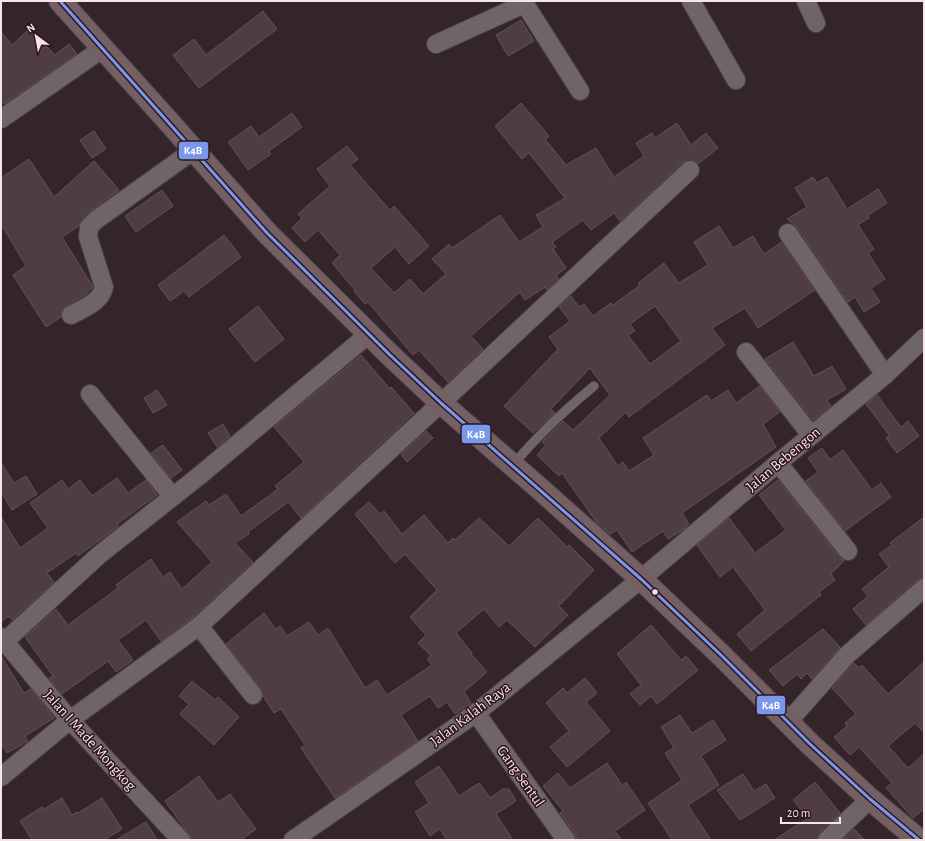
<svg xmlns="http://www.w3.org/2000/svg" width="925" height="841" font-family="'Alegreya Sans',sans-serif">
<rect width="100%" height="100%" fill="#332529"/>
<g fill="#4f3d43" stroke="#605357" fill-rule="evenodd">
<path d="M 263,11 L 277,29 L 199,88 L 173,55 L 194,39 L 206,55 Z"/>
<path d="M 521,20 L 534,41 L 508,56 L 496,35 Z"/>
<path d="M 29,29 L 55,55 L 69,44 L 77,54 L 4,104 L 1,100 L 1,32 L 12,45 Z"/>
<path d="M 521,103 L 549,136 L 545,139 L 566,165 L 596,148 L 614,177 L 644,156 L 636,143 L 652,133 L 655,138 L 677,123 L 691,145 L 706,133 L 718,148 L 698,164 L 693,160 L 683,162 L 620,221 L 614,213 L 591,230 L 583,220 L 552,242 L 556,247 L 553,249 L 566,268 L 556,275 L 559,279 L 547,290 L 545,287 L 525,300 L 520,292 L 471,336 L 483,349 L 448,382 L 419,350 L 413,355 L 368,302 L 365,304 L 354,291 L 355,290 L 332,263 L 340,255 L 318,230 L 305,242 L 292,228 L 302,218 L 298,214 L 330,186 L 317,169 L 347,146 L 358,159 L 350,165 L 390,210 L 394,206 L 429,246 L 409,264 L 395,247 L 371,268 L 394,293 L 410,279 L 423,294 L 446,274 L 432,259 L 449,244 L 452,248 L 500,215 L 519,242 L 543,227 L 536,215 L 565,198 L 529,153 L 522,159 L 495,126 Z"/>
<path d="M 292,113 L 302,127 L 269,151 L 271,154 L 248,170 L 228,142 L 251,126 L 259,137 Z"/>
<path d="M 94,131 L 106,149 L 92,158 L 80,140 Z"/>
<path d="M 29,159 L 54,197 L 94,161 L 119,190 L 89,212 L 82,220 L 79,226 L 62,237 L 93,287 L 85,295 L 66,306 L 62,310 L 61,317 L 46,327 L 13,275 L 26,266 L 1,224 L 1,178 Z"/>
<path d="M 813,177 L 817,183 L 827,177 L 847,209 L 878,189 L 887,203 L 868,215 L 869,218 L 858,225 L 874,249 L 868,253 L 885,279 L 871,288 L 880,302 L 864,312 L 855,297 L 848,302 L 797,227 L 787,219 L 807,207 L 795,188 Z"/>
<path d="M 162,190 L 173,206 L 136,232 L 125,216 Z"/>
<path d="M 719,226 L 733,248 L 753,236 L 764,254 L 782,242 L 815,290 L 758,328 L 745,308 L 712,328 L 725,345 L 629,417 L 626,412 L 599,438 L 618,466 L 623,462 L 629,471 L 654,455 L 643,438 L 707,395 L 711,401 L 728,390 L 736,403 L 760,386 L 780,412 L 763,424 L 776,447 L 682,513 L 689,524 L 684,529 L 668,539 L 663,531 L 632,552 L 617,530 L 610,534 L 597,523 L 562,473 L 559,476 L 537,455 L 546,445 L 542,442 L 563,421 L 573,430 L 610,395 L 590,368 L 551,409 L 555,413 L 533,433 L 504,406 L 558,349 L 549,337 L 570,321 L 559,307 L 571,296 L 579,307 L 584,304 L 593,316 L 611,303 L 613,305 L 640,285 L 638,283 L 664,263 L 679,283 L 708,265 L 694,242 ZM 655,306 L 681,341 L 650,364 L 628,335 L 635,331 L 630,324 Z"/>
<path d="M 224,235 L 241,257 L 189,297 L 184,291 L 170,301 L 158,285 Z"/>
<path d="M 258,306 L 284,339 L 255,362 L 229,329 Z"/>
<path d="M 793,342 L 814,376 L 832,366 L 846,389 L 827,400 L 831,406 L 813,420 L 765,359 Z"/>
<path d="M 361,355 L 390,389 L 391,387 L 414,413 L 301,518 L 288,502 L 248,532 L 249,534 L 235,543 L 253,562 L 192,618 L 161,641 L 146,620 L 118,640 L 133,660 L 116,672 L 108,661 L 62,694 L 49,678 L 53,676 L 25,637 L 56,609 L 68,625 L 118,588 L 116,585 L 151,559 L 163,577 L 170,572 L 182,589 L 212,562 L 177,522 L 206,501 L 209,505 L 226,494 L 241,516 L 278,489 L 275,486 L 304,462 L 274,427 Z"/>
<path d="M 157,390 L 167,405 L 153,413 L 144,398 Z"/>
<path d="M 877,395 L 901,427 L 908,421 L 919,436 L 897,453 L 886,438 L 889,435 L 866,404 Z"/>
<path d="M 223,424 L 230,436 L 217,447 L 208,433 Z"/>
<path d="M 426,431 L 433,438 L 407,462 L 401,454 Z"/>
<path d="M 163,445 L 182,470 L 171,478 L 151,453 Z"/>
<path d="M 822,448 L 830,460 L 843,450 L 872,490 L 881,483 L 891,497 L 845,531 L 806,481 L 818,472 L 808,458 Z"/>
<path d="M 1,462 L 14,483 L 26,476 L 37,494 L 12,510 L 1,492 Z"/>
<path d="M 117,478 L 128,493 L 146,480 L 157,495 L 117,524 L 119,526 L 78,556 L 76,553 L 47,573 L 54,582 L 12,620 L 9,616 L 1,622 L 1,517 L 20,548 L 48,528 L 30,503 L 62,480 L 68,489 L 80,480 L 92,496 Z"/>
<path d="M 778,480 L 840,558 L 844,561 L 831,574 L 835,580 L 819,592 L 821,595 L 751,651 L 737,634 L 765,610 L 733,567 L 720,577 L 697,545 L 729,518 L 755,553 L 786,530 L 759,495 Z"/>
<path d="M 369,502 L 380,514 L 384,511 L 402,534 L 424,515 L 448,543 L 453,538 L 455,540 L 479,518 L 509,546 L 538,518 L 567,547 L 569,545 L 594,570 L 559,606 L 568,615 L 535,647 L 507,620 L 499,627 L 484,609 L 456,633 L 472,653 L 471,654 L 487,672 L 464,692 L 471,703 L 455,714 L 447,702 L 438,708 L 430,696 L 401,715 L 418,741 L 335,798 L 301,748 L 305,745 L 281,709 L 274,713 L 263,696 L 261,689 L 226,644 L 264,613 L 275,629 L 280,626 L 287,636 L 309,622 L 318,635 L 328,628 L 365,688 L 377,680 L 387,695 L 432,665 L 427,659 L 431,656 L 418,643 L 426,635 L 410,617 L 437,590 L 405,554 L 395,563 L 355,514 Z"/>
<path d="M 924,517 L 924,578 L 917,580 L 866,625 L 853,609 L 868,596 L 862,589 L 889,567 L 879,554 L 892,545 L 890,543 Z"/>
<path d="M 651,625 L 681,660 L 686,656 L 698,670 L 657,704 L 651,696 L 640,705 L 630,694 L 641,685 L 617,654 Z"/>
<path d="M 823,629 L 840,647 L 812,679 L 807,673 L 801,679 L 797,674 L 783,686 L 769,670 Z"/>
<path d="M 1,656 L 24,693 L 31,689 L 54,718 L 25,736 L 28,741 L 7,753 L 1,743 Z"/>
<path d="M 924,662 L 924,733 L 915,723 L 888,746 L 908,768 L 924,754 L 924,809 L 913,818 L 886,788 L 892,783 L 859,747 L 850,755 L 834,737 L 847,726 L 845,723 L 856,714 L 832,688 L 854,663 L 859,668 L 862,665 L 888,694 Z"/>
<path d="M 585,678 L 597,693 L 586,702 L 610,731 L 567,767 L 550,747 L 569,731 L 546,703 L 563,688 L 567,693 Z"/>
<path d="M 192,681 L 215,700 L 218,697 L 239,717 L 214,745 L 180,714 L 189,704 L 179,696 Z"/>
<path d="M 680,715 L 692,733 L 713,720 L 726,740 L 701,756 L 719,785 L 688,805 L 711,840 L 672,840 L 648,803 L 682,780 L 665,753 L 674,748 L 661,727 Z"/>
<path d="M 607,763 L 622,785 L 626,782 L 645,810 L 615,831 L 621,840 L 577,840 L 575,834 L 560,813 L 563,811 L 543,786 L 558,773 L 570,788 Z"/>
<path d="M 439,766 L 459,796 L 479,783 L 490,798 L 503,789 L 509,789 L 516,801 L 496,814 L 513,840 L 447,840 L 440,829 L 430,836 L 415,812 L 429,803 L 415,782 Z"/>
<path d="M 743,774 L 754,791 L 766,784 L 775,798 L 740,820 L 717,790 Z"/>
<path d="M 199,776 L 218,802 L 230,794 L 256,829 L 241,840 L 193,840 L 165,801 Z"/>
<path d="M 815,782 L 840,813 L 820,832 L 817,840 L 774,840 L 808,818 L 793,800 Z"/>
<path d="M 62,798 L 72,815 L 77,812 L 78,813 L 102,798 L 122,829 L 104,840 L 32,840 L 20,821 L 42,807 L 44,809 Z"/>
<path d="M 146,822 L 157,840 L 116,840 Z"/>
<path d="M 854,829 L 865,840 L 842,840 Z"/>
</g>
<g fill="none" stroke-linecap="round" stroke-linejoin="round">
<defs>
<path id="lane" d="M 513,465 C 537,436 565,410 594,386"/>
<g id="street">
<path d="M 523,1 L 580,91"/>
<path d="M 691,1 L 736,80"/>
<path d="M 806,1 L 816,23"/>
<path d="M 436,44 L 524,4"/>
<path d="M 1,119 L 102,49"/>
<path d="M 788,233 L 885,375"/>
<path d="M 71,315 C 84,308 101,302 104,287 L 88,237 L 89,227 L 96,220 L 194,150"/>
<path d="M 746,352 L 811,435"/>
<path d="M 90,394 L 172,496"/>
<path d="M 778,463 L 848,551"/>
<path d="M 199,626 L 253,695"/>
<path d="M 1,637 L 70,720 L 181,840"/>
<path d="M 4,642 L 99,555 L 199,476 L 369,334"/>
<path d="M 476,713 L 566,840"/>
<path d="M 788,722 L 847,655 L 924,588"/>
<path d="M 1,777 L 70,720 L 199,626 L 441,403 L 690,170"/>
<path d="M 293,840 L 476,713 L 641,579 L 778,463 L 885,375 L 924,338"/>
<path d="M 827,840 L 870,799"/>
</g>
<path id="highway" d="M 60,1 L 169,122 L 267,233 L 390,355 L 441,403 L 539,488 L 641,579 L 722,656 L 810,744 L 870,799 L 919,840"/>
</defs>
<use href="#lane" stroke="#4e4245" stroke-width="10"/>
<use href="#street" stroke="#4e4245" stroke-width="20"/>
<use href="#highway" stroke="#4e4245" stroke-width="24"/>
<use href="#lane" stroke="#6f6467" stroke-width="9"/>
<use href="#street" stroke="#6f6467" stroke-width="18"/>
<use href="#highway" stroke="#745f64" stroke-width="22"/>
<defs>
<path id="bus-1" d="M 60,1 L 267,233 L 390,355 L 441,403 L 641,579 L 722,656 L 810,744 L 870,799 L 919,840"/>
</defs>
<use href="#bus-1" stroke="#2f151c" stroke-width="6"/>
<use href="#bus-1" stroke="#7a98ea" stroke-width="3"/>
</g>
<circle fill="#f8e5e9" stroke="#2f151c" stroke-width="1.5" cx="655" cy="592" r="3.5"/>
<g text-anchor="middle" stroke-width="3" stroke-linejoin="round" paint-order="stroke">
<g font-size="15" fill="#f8e5e9" stroke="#2f151c">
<text transform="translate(783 459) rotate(-40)" y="5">Jalan Bebengon</text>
<text transform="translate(470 714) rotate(-37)" y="5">Jalan Kalah Raya</text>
<text transform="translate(90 740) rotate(48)" y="5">Jalan I Made Mongkog</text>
<text transform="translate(521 776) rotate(55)" y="5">Gang Sentul</text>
</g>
</g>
<g stroke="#2f151c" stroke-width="1.5">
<rect x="178" y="141" width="31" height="19" rx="4" fill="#7a98ea"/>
<rect x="461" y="424" width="30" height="20" rx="4" fill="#7a98ea"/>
<rect x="756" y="695" width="30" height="20" rx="4" fill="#7a98ea"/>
</g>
<g font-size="11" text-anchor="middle" font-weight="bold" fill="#fff">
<text x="193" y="154">K4B</text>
<text x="476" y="438">K4B</text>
<text x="771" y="709">K4B</text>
</g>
<rect width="925" height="841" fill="none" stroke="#f8e5e9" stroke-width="4"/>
<g transform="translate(36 36) rotate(328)" stroke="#2f151c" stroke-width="3" paint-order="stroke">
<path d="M0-3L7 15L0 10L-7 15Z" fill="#f8e5e9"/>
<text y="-6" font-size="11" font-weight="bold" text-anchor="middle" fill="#f8e5e9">N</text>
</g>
<path d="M781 817v6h59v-6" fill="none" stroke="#f8e5e9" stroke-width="2"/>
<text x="787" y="817" font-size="12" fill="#f8e5e9" stroke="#2f151c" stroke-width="3" paint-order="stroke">20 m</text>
</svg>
